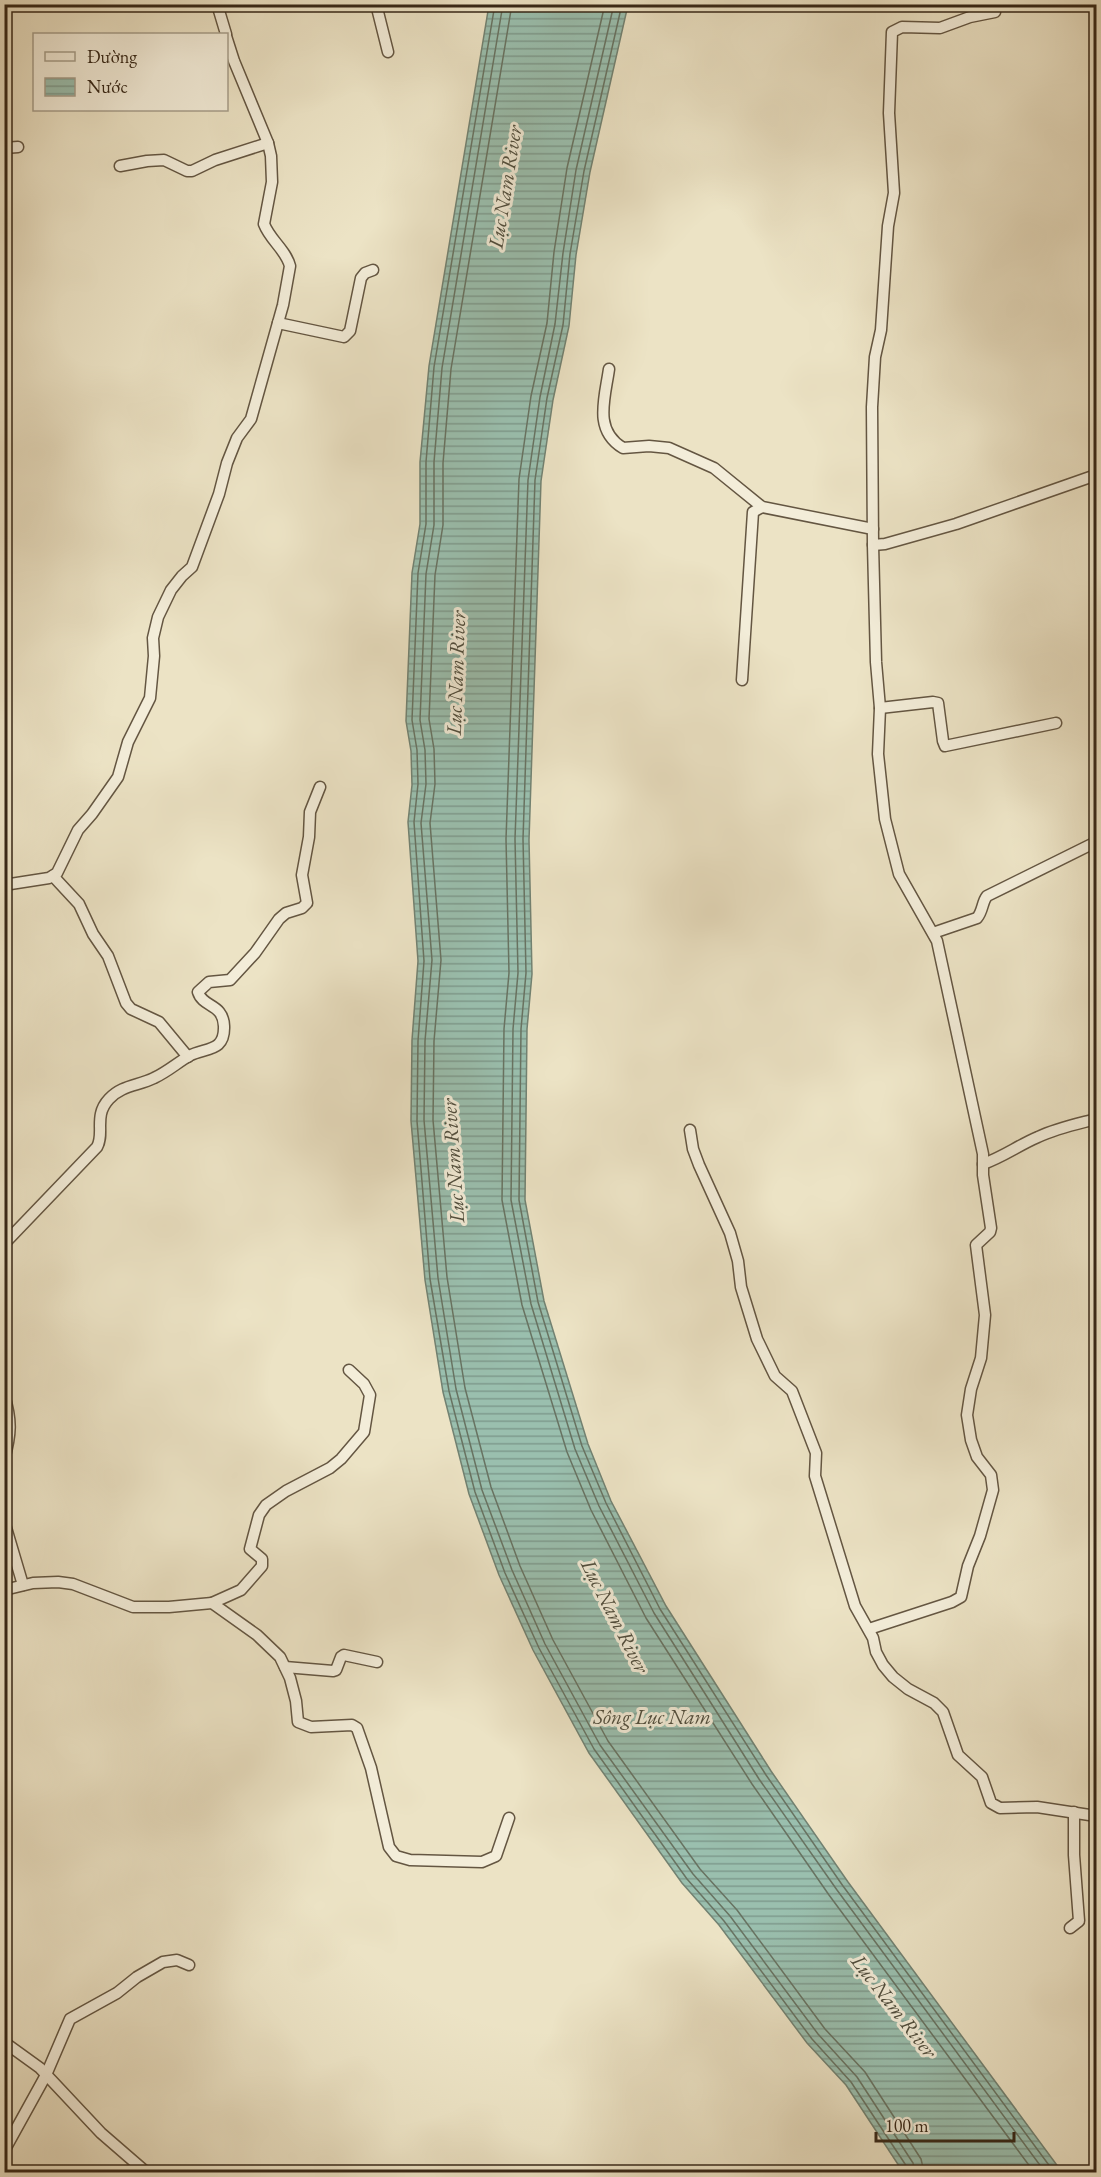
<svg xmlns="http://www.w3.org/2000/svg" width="1101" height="2177" font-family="'EB Garamond',serif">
<defs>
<pattern id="water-rules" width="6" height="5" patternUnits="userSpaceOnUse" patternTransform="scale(1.5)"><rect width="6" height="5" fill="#9abfae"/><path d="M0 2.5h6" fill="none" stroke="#7e9b8d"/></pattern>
</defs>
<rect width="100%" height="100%" fill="#ece3c5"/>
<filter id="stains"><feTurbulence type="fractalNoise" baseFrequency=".00333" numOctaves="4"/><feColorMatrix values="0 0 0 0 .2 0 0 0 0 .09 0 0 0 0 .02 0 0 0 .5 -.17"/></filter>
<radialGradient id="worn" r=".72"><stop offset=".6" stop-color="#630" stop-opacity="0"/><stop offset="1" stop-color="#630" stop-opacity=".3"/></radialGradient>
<path fill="url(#water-rules)" stroke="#728272" stroke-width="1.5" d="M 489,5 L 628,5 L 590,172 L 576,255 L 569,326 L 553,400 L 541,481 L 529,840 L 532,974 L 527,1029 L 525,1200 L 544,1301 L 588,1444 L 611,1501 L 666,1606 L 771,1771 L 848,1882 L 1062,2172 L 903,2172 L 846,2085 L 807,2043 L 719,1925 L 682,1883 L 589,1753 L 533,1650 L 499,1575 L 469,1494 L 443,1392 L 425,1280 L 411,1121 L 412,1040 L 418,961 L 408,822 L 412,785 L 411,751 L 406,721 L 412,573 L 420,524 L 420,462 L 429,366 Z"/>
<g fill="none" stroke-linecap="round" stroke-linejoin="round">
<g stroke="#687362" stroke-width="1.5">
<path d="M 495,4 L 434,367 L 426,462 L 426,524 L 418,573 L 412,720 L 417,750 L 418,784 L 414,822 L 424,961 L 418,1041 L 417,1121 L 430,1279 L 449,1391 L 475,1492 L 505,1573 L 539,1648 L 594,1749 L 687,1879 L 724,1921 L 812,2039 L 851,2082 L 907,2167 L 908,2172"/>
<path d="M 503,4 L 442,368 L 434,462 L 434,525 L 426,574 L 420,720 L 425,750 L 426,784 L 421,823 L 432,960 L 425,1041 L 424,1120 L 438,1278 L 456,1389 L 482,1490 L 512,1570 L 545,1644 L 600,1745 L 693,1874 L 730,1916 L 818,2034 L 857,2077 L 913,2163 L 915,2172"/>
<path d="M 512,4 L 451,369 L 443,463 L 443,525 L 435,575 L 429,719 L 434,749 L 435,784 L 430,823 L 441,960 L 434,1041 L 433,1120 L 447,1277 L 465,1388 L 491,1487 L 520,1566 L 553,1640 L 608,1741 L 700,1869 L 737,1910 L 825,2029 L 865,2072 L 921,2159 L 924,2172"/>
<path d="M 605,4 L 567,168 L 554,252 L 547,323 L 531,396 L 519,479 L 506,839 L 509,973 L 504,1029 L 502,1200 L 522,1305 L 567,1452 L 591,1510 L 646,1618 L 752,1784 L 829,1895 L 1034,2172"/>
<path d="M 614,4 L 576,170 L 563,253 L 555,324 L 540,397 L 528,480 L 515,839 L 518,973 L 513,1029 L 511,1200 L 531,1304 L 575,1449 L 599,1506 L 654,1613 L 759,1779 L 837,1890 L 1045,2172"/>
<path d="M 622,4 L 584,171 L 570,254 L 563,325 L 547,398 L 535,480 L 523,839 L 526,973 L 521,1029 L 519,1200 L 538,1302 L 582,1446 L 606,1503 L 660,1609 L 766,1775 L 843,1886 L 1054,2172"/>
</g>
<defs>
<g id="street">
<path d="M 217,4 L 226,34"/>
<path d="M 376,4 L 388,52"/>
<path d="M 995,12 L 970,17 L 940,28 L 902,27 L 892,32 L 889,113 L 894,193 L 888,226 L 881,330 L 875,357 L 872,407 L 873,545 L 885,544 L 956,524 L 1096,475"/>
<path d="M 4,148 L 18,147"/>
<path d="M 120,166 L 147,161 L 164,160 L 187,171 L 192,171 L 215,160 L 268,143"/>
<path d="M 278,323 L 344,337 L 350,331 L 361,278 L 365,273 L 373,270"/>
<path d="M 609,369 C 605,398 593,430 623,448 L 649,446 L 669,448 L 714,468 L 762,507 L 873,529"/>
<path d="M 742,680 L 753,512 L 762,507"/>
<path d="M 880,708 L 933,702 L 938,703 L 943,741 L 945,746 L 1056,723"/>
<path d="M 53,876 L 79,904 L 93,934 L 108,956 L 126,1003 L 131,1009 L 159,1022 L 188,1057"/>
<path d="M 4,885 L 49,878 L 57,873 L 78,830 L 92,814 L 118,777 L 128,742 L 150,698 L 154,656 L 153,638 L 158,617 L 171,590 L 182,576 L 192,567 L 219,494 L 227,463 L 237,438 L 251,419 L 283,305 L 290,266 C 286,250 270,240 264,224 L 272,182 L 271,156 L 268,143 L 234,61 L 226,36"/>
<path d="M 933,933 L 977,918 C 983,911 982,902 987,896 L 1096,842"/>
<path d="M 690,1130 L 693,1149 L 699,1165 L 730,1233 L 738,1261 L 741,1287 L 757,1339 L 775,1376 L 792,1391 L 816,1453 L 815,1476 L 855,1606 L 873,1638 L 876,1652 L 883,1665 L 893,1677 L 908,1689 L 934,1703 L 943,1712 L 958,1755 L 982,1777 L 991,1803 L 1000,1808 L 1037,1807 L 1096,1816"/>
<path d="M 983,1164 C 1003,1157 1019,1145 1038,1137 C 1057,1128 1077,1124 1096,1119"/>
<path d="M 4,1244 L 97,1147 C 105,1133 93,1116 109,1099 C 122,1085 138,1086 154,1078 C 167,1072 177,1063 189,1056 C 205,1047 225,1053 224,1026 C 223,1003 203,1008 198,992 L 209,982 L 230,980 L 255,953 L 279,919 L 286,913 L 302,908 L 307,903 L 302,875 L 309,837 L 310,812 L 320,787"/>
<path d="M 4,1395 C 12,1421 11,1434 4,1460"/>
<path d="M 4,1521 L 23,1585"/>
<path d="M 4,1590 L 33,1583 L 58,1582 L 73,1584 L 133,1607 L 169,1607 L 212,1603 L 257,1635 L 280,1657 L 290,1678 L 296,1701 L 298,1722 L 311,1727 L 352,1725 L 357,1728 L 371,1768 L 389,1847 L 396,1856 L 410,1860 L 482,1862 L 496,1856 L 509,1818"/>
<path d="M 212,1603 L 241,1590 L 262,1566 L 262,1559 L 250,1549 L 259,1515 L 266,1505 L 286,1491 L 330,1468 L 341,1459 L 364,1432 L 370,1395 L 364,1384 L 349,1370"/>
<path d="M 869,1629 L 952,1602 L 961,1597 L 968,1566 L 980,1536 L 993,1490 L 991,1475 L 977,1457 L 971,1440 L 967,1415 L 971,1389 L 981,1358 L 985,1315 L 976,1245 L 990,1232 L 991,1228 L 983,1175 L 983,1154 L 937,941 L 899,874 L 885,819 L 878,754 L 880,708 L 876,662 L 873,545"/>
<path d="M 285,1667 L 333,1671 L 336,1670 L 341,1657 L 344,1655 L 377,1662"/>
<path d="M 1070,1928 L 1079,1921 L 1074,1855 L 1074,1812"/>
<path d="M 4,2042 L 40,2068 L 101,2133 L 146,2172"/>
<path d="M 4,2151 L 46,2075 L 70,2019 L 117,1993 L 137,1977 L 163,1962 L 177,1960 L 189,1965"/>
</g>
</defs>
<use href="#street" stroke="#645642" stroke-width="13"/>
<use href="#street" stroke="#f3edd9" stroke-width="10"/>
</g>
<g text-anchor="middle" stroke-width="6" stroke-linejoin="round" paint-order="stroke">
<g font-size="21" font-style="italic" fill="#4f4d3d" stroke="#f3edd9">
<text transform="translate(505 187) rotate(-81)" y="7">Lục Nam River</text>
<text transform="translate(456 673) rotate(-88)" y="7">Lục Nam River</text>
<text transform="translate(453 1161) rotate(-94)" y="7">Lục Nam River</text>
<text transform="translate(615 1616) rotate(63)" y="7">Lục Nam River</text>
<text x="652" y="1724">Sông Lục Nam</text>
<text transform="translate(894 2006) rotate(52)" y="7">Lục Nam River</text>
</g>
</g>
<rect width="1101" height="2177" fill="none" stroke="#ece3c5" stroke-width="24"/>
<rect x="6" y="6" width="1089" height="2165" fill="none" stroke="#362717" stroke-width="3"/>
<rect x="12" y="12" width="1077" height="2153" fill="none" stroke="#362717" stroke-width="1.5"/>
<rect x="33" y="33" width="195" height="78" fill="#f3edd9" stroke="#a79e8b" stroke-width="1.5"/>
<rect x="45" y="52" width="30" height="9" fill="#f3edd9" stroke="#a79e8b" stroke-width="1.5"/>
<text x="87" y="63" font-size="18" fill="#362717">Đường</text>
<rect x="45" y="78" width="30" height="18" fill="url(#water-rules)" stroke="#a79e8b" stroke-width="1.5"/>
<text x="87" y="93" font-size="18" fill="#362717">Nước</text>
<path d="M876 2132v9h138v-9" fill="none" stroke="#362717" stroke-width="3"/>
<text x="885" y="2132" font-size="18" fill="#362717" stroke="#f3edd9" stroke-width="4.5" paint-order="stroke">100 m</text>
<rect width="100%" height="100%" filter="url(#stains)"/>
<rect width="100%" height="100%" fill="url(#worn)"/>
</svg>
